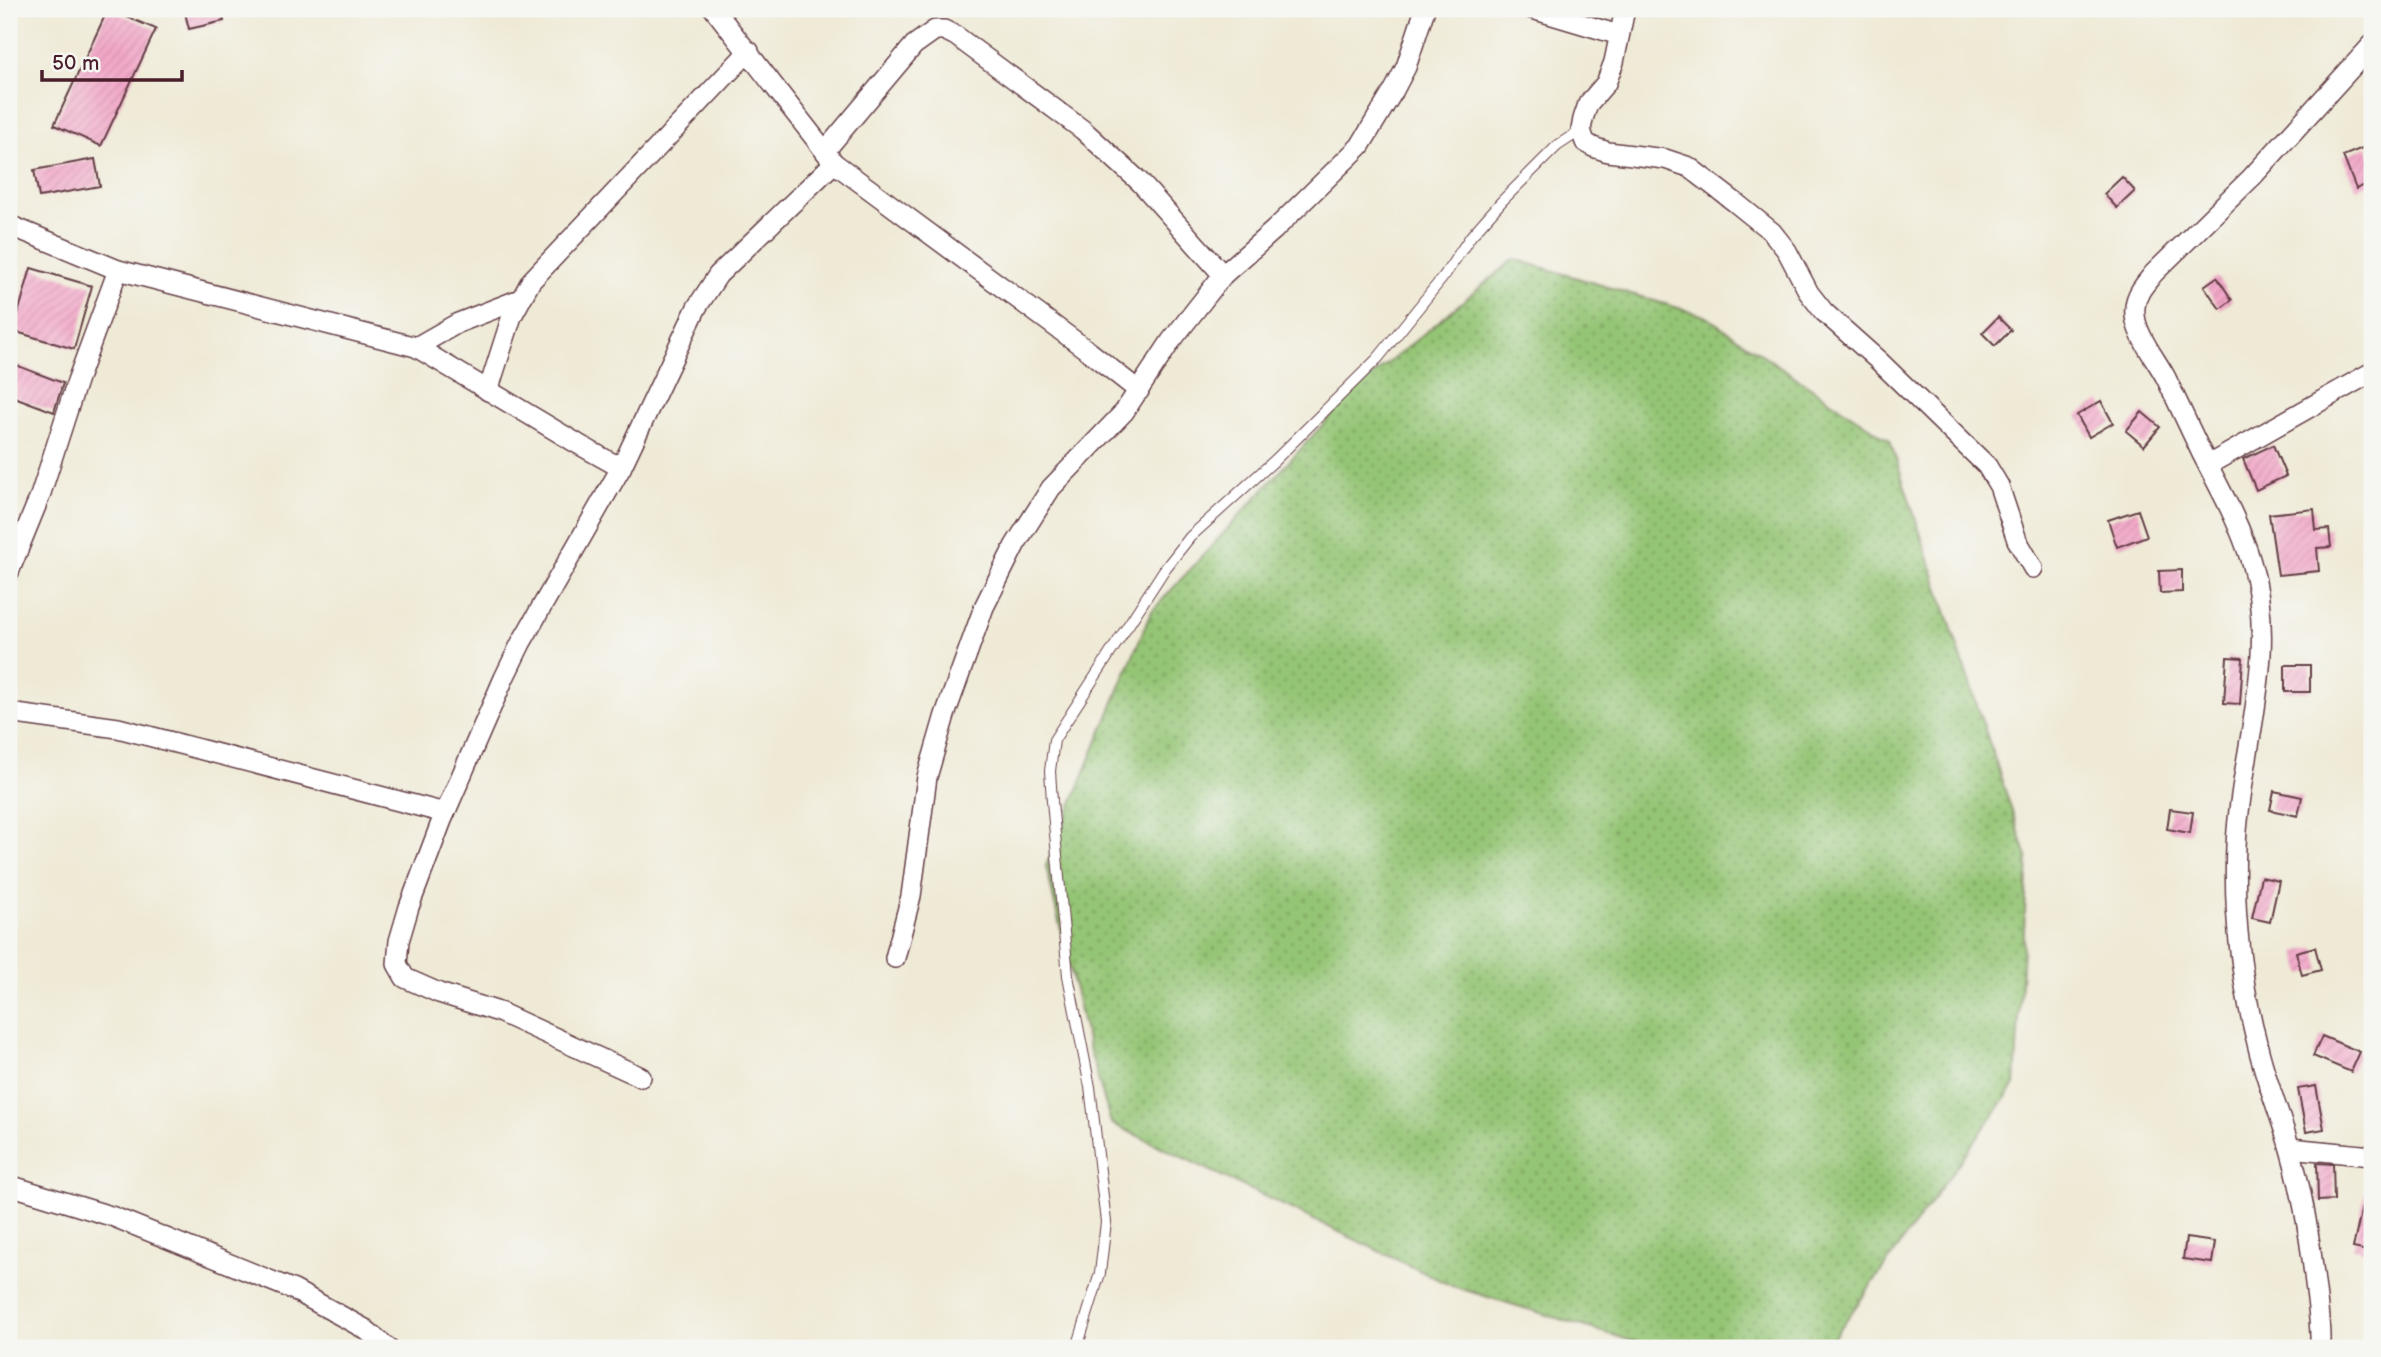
<svg xmlns="http://www.w3.org/2000/svg" width="2381" height="1357" font-family="'Balsamiq Sans',sans-serif">
<defs>
<pattern id="green-dots" width="8" height="8" patternUnits="userSpaceOnUse" patternTransform="scale(1.75)"><rect width="8" height="8" fill="#94c574"/><path d="M2 2h.1M6 6h.1" fill="none" stroke="#7b9f5f" stroke-width="1.8" stroke-linecap="round"/></pattern>
<pattern id="building-hatch" width="6" height="6" patternUnits="userSpaceOnUse" patternTransform="scale(1.75)"><rect width="6" height="6" fill="#f2a6c7"/><path d="M-1 1l2-2M0 6l6-6M5 7l2-2" fill="none" stroke="#d18eab"/></pattern>
</defs>
<rect width="100%" height="100%" fill="#f6f6f2"/>
<filter id="ink" filterUnits="userSpaceOnUse"><feTurbulence type="fractalNoise" baseFrequency=".0143" numOctaves="2"/><feDisplacementMap in="SourceGraphic" scale="14" xChannelSelector="R" yChannelSelector="G"/><feConvolveMatrix kernelMatrix="1 2 1 2 8 2 1 2 1" color-interpolation-filters="sRGB"/></filter>
<filter id="wash" filterUnits="userSpaceOnUse"><feTurbulence type="fractalNoise" baseFrequency=".00686" numOctaves="4" result="noise"/><feDisplacementMap in="SourceGraphic" scale="28" xChannelSelector="R" yChannelSelector="G"/><feGaussianBlur stdDeviation="1.57" result="paint"/><feColorMatrix in="noise" values="0 0 0 0 0 0 0 0 0 0 0 0 0 0 0 0 0 1.4 0 .05"/><feComposite in="paint" operator="in"/></filter>
<g filter="url(#wash)">
<rect width="100%" height="100%" fill="#efead6"/>
<path fill="url(#green-dots)" stroke="#6f7250" stroke-width="2" d="M 1514,259 L 1705,316 L 1890,441 L 2028,860 L 2015,1085 L 1826,1348 L 1655,1348 L 1452,1286 L 1111,1123 L 1087,1041 L 1046,866 L 1151,612 L 1352,393 Z"/>
<g id="blocks">
<g fill="url(#building-hatch)">
<path d="M 108,9 L 156,29 L 101,146 L 54,125 Z"/>
<path d="M 184,9 L 221,9 L 224,21 L 189,29 Z"/>
<path d="M 2367,146 L 2372,159 L 2372,182 L 2356,189 L 2343,156 Z"/>
<path d="M 95,159 L 100,186 L 39,197 L 34,170 Z"/>
<path d="M 2122,177 L 2135,191 L 2117,208 L 2104,194 Z"/>
<path d="M 31,268 L 92,286 L 74,349 L 13,331 Z"/>
<path d="M 2217,277 L 2232,300 L 2220,309 L 2204,286 Z"/>
<path d="M 1998,317 L 2011,330 L 1995,346 L 1982,333 Z"/>
<path d="M 13,364 L 63,383 L 54,412 L 9,395 L 9,375 Z"/>
<path d="M 2101,401 L 2113,423 L 2089,437 L 2077,415 Z"/>
<path d="M 2142,412 L 2160,427 L 2144,446 L 2126,431 Z"/>
<path d="M 2273,445 L 2286,476 L 2256,490 L 2243,459 Z"/>
<path d="M 2314,509 L 2316,530 L 2329,529 L 2331,547 L 2317,548 L 2319,571 L 2278,575 L 2269,514 Z"/>
<path d="M 2138,510 L 2147,536 L 2117,547 L 2108,520 Z"/>
<path d="M 2182,570 L 2182,592 L 2160,593 L 2159,571 Z"/>
<path d="M 2227,657 L 2243,658 L 2240,704 L 2224,703 Z"/>
<rect x="2285" y="665" width="25" height="27"/>
<path d="M 2274,791 L 2302,797 L 2298,816 L 2270,810 Z"/>
<path d="M 2170,809 L 2193,812 L 2190,833 L 2167,829 Z"/>
<path d="M 2261,877 L 2279,881 L 2270,922 L 2252,918 Z"/>
<path d="M 2315,947 L 2321,970 L 2302,975 L 2296,952 Z"/>
<path d="M 2322,1036 L 2360,1052 L 2351,1072 L 2313,1056 Z"/>
<path d="M 2316,1086 L 2324,1129 L 2306,1132 L 2298,1089 Z"/>
<path d="M 2317,1163 L 2333,1164 L 2334,1200 L 2318,1201 Z"/>
<path d="M 2366,1189 L 2372,1189 L 2372,1252 L 2353,1248 Z"/>
<path d="M 2186,1238 L 2215,1242 L 2212,1263 L 2183,1259 Z"/>
</g>
</g>
</g>
<g filter="url(#ink)">
<use href="#blocks" fill-opacity="0" stroke="#633d45" stroke-width="2"/>
<g fill="none" stroke-linecap="round" stroke-linejoin="round">
<defs>
<path id="service" d="M 1077,1348 L 1100,1273 L 1106,1222 L 1090,1087 L 1068,976 L 1052,801 L 1050,771 L 1054,740 L 1164,570 L 1190,537 L 1275,460 L 1378,358 L 1444,276 L 1471,236 L 1502,201 L 1557,146 L 1581,130"/>
<g id="minor">
<path d="M 714,9 L 834,163 L 1087,350 L 1139,391"/>
<path d="M 1532,9 L 1619,35"/>
<path d="M 1625,9 L 1614,62 L 1606,83 L 1588,104 L 1583,119 L 1581,130 L 1585,142 L 1593,147 L 1608,152 L 1665,159 L 1689,167 L 1736,203 L 1772,232 L 1787,251 L 1809,293 L 1824,312 L 1879,361 L 1987,466 L 1999,486 L 2017,540 L 2033,568"/>
<path d="M 825,151 L 914,45 L 935,30 L 944,30 L 956,36 L 1083,130 L 1140,182 L 1223,275"/>
<path d="M 9,225 L 118,270 L 416,347 L 578,444 L 621,468"/>
<path d="M 416,347 L 458,323 L 520,299"/>
<path d="M 488,391 L 512,316 L 531,281 L 749,51"/>
<path d="M 2208,465 L 2372,372"/>
<path d="M 9,572 L 40,496 L 77,381 L 118,270"/>
<path d="M 9,713 L 118,728 L 445,813"/>
<path d="M 895,958 L 911,896 L 927,777 L 945,715 L 984,607 L 1015,545 L 1051,488 L 1124,412 L 1171,341 L 1223,275 L 1274,230 L 1360,146 L 1394,90 L 1406,67 L 1425,9"/>
<path d="M 641,1077 L 499,1012 L 439,993 L 405,978 L 397,964 L 399,941 L 409,907 L 442,820 L 504,678 L 521,643 L 621,468 L 697,307 L 718,275 L 834,163"/>
<path d="M 2290,1148 L 2372,1156"/>
<path d="M 9,1185 L 114,1217 L 294,1290 L 365,1329 L 388,1348"/>
<path d="M 2320,1348 C 2321,1324 2317,1300 2314,1275 C 2309,1232 2302,1191 2290,1149 C 2280,1114 2266,1081 2258,1047 C 2241,981 2233,914 2236,846 C 2240,752 2280,655 2251,562 C 2240,524 2220,489 2202,454 C 2190,429 2178,403 2166,378 C 2155,357 2132,331 2135,307 C 2136,293 2146,283 2154,273 L 2252,177 L 2372,45"/>
</g>
</defs>
<use href="#service" stroke="#633d45" stroke-width="12"/>
<use href="#minor" stroke="#633d45" stroke-width="22"/>
<use href="#service" stroke="#fff" stroke-width="10"/>
<use href="#minor" stroke="#fff" stroke-width="19"/>
</g>
</g>
<rect width="2381" height="1357" fill="none" stroke="#f6f6f2" stroke-width="35"/>
<path d="M42 70v10h140v-10" fill="none" stroke="#4a1f2b" stroke-width="3.5"/>
<text x="52" y="70" font-size="21" fill="#4a1f2b" stroke="#f6f6f2" stroke-width="5" paint-order="stroke">50 m</text>
</svg>
